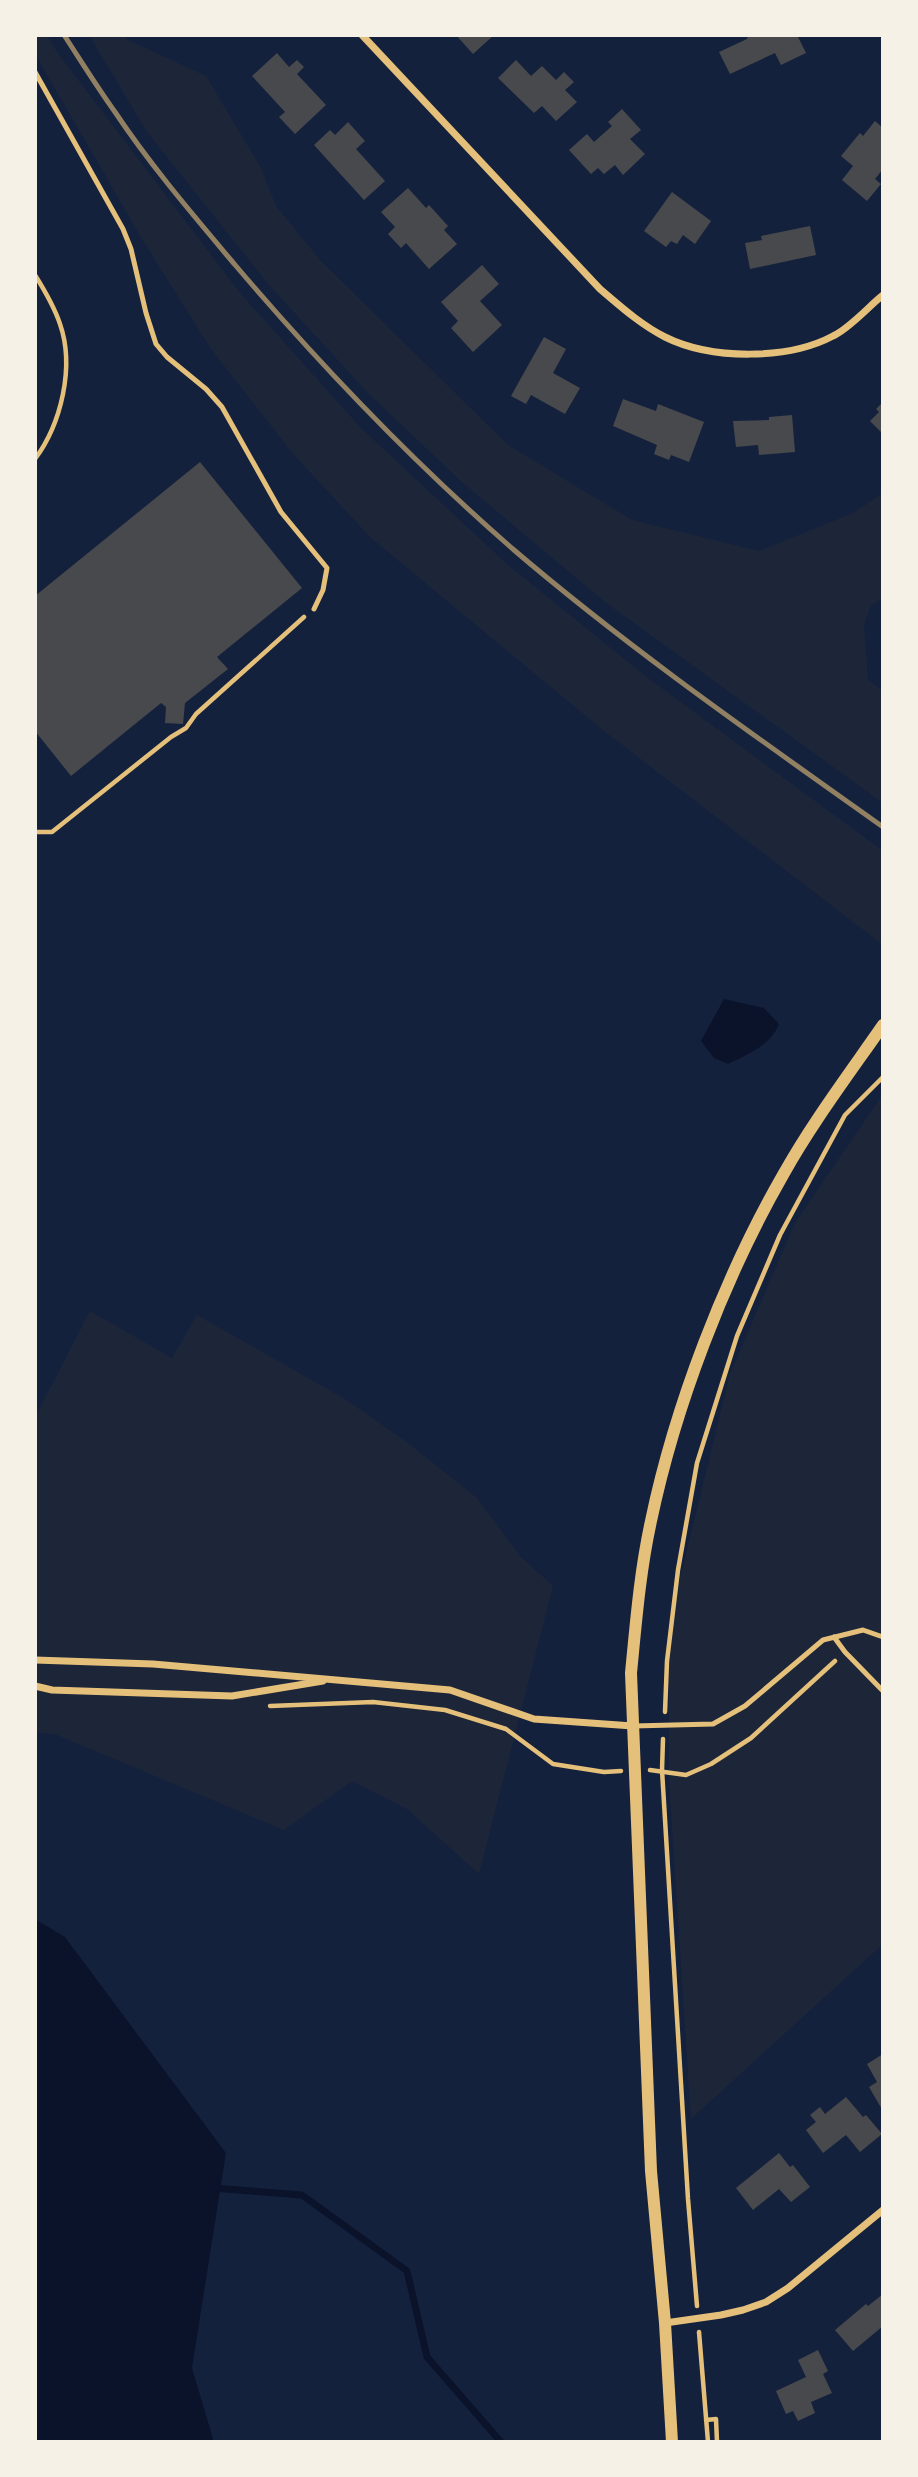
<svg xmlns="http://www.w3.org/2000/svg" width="918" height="2477" font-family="'Noto Serif',serif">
<rect width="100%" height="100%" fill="#14213d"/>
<g fill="#1d2539">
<path d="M 35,35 L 47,35 L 57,52 L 240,293 L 361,428 L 508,565 L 648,678 L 883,851 L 883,945 L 599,727 L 370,537 L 294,455 L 211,349 L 142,239 L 35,54 Z"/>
<path d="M 89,35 L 124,35 L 126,39 L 206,76 L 261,168 L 276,206 L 320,260 L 508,445 L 632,520 L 759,551 L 853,513 L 883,493 L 883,598 L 871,605 L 864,625 L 868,680 L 883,691 L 883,803 L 605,602 L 463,483 L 368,393 L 269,285 L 147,132 Z"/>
<path d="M 883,1094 L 883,1944 L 691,2119 L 669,1780 L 669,1623 L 730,1374 L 795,1223 Z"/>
<path d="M 90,1311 L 172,1358 L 197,1315 L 345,1399 L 404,1440 L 476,1497 L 521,1557 L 553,1586 L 479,1874 L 407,1809 L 352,1781 L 284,1830 L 57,1735 L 35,1732 L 35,1417 Z"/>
</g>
<g fill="#0b132b">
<path d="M 724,999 L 764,1008 L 779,1024 C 771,1045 747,1055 728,1064 L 714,1058 L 701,1041 Z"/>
<path d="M 35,1919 L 65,1937 L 226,2153 L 192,2368 L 214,2442 L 35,2442 Z"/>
</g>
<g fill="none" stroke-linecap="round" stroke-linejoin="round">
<path stroke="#0b132b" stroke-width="7" d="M 213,2188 L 302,2195 L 407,2271 L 427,2357 L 501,2442"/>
</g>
<g fill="#48494c">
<path d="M 456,35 L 494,35 L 473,54 Z"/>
<path d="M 748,35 L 797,35 L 806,53 L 781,65 L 775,53 L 730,74 L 719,52 L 747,39 Z"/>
<path d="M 277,53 L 289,67 L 297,60 L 304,67 L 297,74 L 326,105 L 295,134 L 279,117 L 285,112 L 252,76 Z"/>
<path d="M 516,60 L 531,76 L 542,66 L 556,80 L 564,72 L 574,82 L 565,90 L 577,102 L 556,121 L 542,106 L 534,113 L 498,78 Z"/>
<path d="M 622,109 L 641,130 L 630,139 L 645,154 L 623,175 L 615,165 L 604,174 L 598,168 L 591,174 L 569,150 L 587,134 L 594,142 L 612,126 L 608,122 Z"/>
<path d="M 875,121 L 883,128 L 883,145 L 881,148 L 883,150 L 883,169 L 875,179 L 881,184 L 867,201 L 842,180 L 853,166 L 841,156 L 860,133 L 863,136 Z"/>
<path d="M 348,122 L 365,141 L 356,149 L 385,181 L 364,200 L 314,145 L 330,130 L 335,135 Z"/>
<path d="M 408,188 L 426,208 L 429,205 L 448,226 L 444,230 L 457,244 L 429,269 L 406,243 L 401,248 L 388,234 L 395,227 L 381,212 Z"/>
<path d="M 672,192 L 711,221 L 695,244 L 683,235 L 677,244 L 671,241 L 666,247 L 644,231 Z"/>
<path d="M 810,226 L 816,255 L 750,269 L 745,243 L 762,240 L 761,236 Z"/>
<path d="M 482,265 L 499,284 L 480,301 L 502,325 L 473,352 L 451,328 L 458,321 L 441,302 Z"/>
<path d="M 544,337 L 566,349 L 553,373 L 580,388 L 565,414 L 531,395 L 526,404 L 511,396 Z"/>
<path d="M 623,399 L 656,411 L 658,404 L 704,422 L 689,462 L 671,455 L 669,460 L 654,454 L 657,445 L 613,426 Z"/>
<path d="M 883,402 L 883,434 L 870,421 L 879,412 L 876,409 Z"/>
<path d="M 792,415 L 795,452 L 759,455 L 758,445 L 736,447 L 733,421 L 769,420 L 769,417 Z"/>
<path d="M 200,462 L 302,588 L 217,657 L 228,669 L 185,703 L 183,724 L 165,723 L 166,707 L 161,703 L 71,776 L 35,731 L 35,596 Z"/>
<path d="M 883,2054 L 883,2111 L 869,2087 L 877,2082 L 867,2064 Z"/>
<path d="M 846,2097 L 863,2117 L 866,2115 L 882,2134 L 860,2152 L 846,2135 L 823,2153 L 806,2130 L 816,2122 L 810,2115 L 820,2107 L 825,2114 Z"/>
<path d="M 779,2153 L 790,2167 L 793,2165 L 810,2187 L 791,2202 L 779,2189 L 753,2210 L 736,2188 Z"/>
<path d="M 883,2294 L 883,2326 L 853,2351 L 835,2330 L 866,2304 L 868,2306 Z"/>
<path d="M 818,2350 L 828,2371 L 823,2374 L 832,2393 L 811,2402 L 815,2413 L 798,2421 L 793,2411 L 786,2414 L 776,2391 L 806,2377 L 798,2360 Z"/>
</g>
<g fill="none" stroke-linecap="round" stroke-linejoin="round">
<g stroke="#e5c07b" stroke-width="4.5">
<path d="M 35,275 C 45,291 54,306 60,324 C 75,367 61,424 35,459"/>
<path d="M 35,832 L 52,832 L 171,737 L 186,728 L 196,714 L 304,617"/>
<path d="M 270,1706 L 373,1702 L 445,1710 L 506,1729 L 553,1764 L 604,1772 L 621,1771"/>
<path d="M 665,1712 L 667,1661 L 678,1570 L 697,1463 L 737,1336 L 780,1235 L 845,1115 L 883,1077"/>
<path d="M 663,1739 L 662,1770 L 688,2199 L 697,2306"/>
<path d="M 650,1770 L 686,1775 L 711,1764 L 751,1738 L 835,1661"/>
<path d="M 699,2332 L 708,2442"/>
<path d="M 706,2420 L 716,2419 L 717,2442"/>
</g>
<g stroke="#e5c07b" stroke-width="5">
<path d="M 35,72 L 123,229 L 131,249 L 146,313 L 156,344 L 167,357 L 206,389 L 222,407 L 281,512 L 327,568 L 323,590 L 314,609"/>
<path d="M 834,1637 L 845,1652 L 883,1691"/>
<path d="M 633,1726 L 713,1724 L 745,1706 L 823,1640 L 863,1630 L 883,1637"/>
</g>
<g stroke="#e5c07b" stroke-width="7">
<path d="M 362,35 L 600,289 C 620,306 641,325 665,337 C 711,360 788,360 833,336 C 850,328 868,307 883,295"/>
<path d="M 35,1660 L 153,1664 L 450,1690 L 534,1719 L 633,1726"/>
<path d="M 35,1686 L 52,1690 L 232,1696 L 323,1681"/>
<path d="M 665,2323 L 721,2315 L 743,2310 L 766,2302 L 788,2288 L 883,2210"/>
</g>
<path stroke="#e5c07b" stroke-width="12" d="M 672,2442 L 665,2323 L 651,2171 L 631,1673 C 636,1622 640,1571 651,1521 C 675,1406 725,1276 783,1175 C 812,1123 849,1074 883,1025"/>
<path stroke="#918062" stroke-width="5" d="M 64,35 C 81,61 97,87 115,112 C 151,166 194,216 236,266 C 322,367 414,463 514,550 C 631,650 758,738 883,827"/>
</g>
<rect width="918" height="2477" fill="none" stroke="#f6f1e7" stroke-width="74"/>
</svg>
